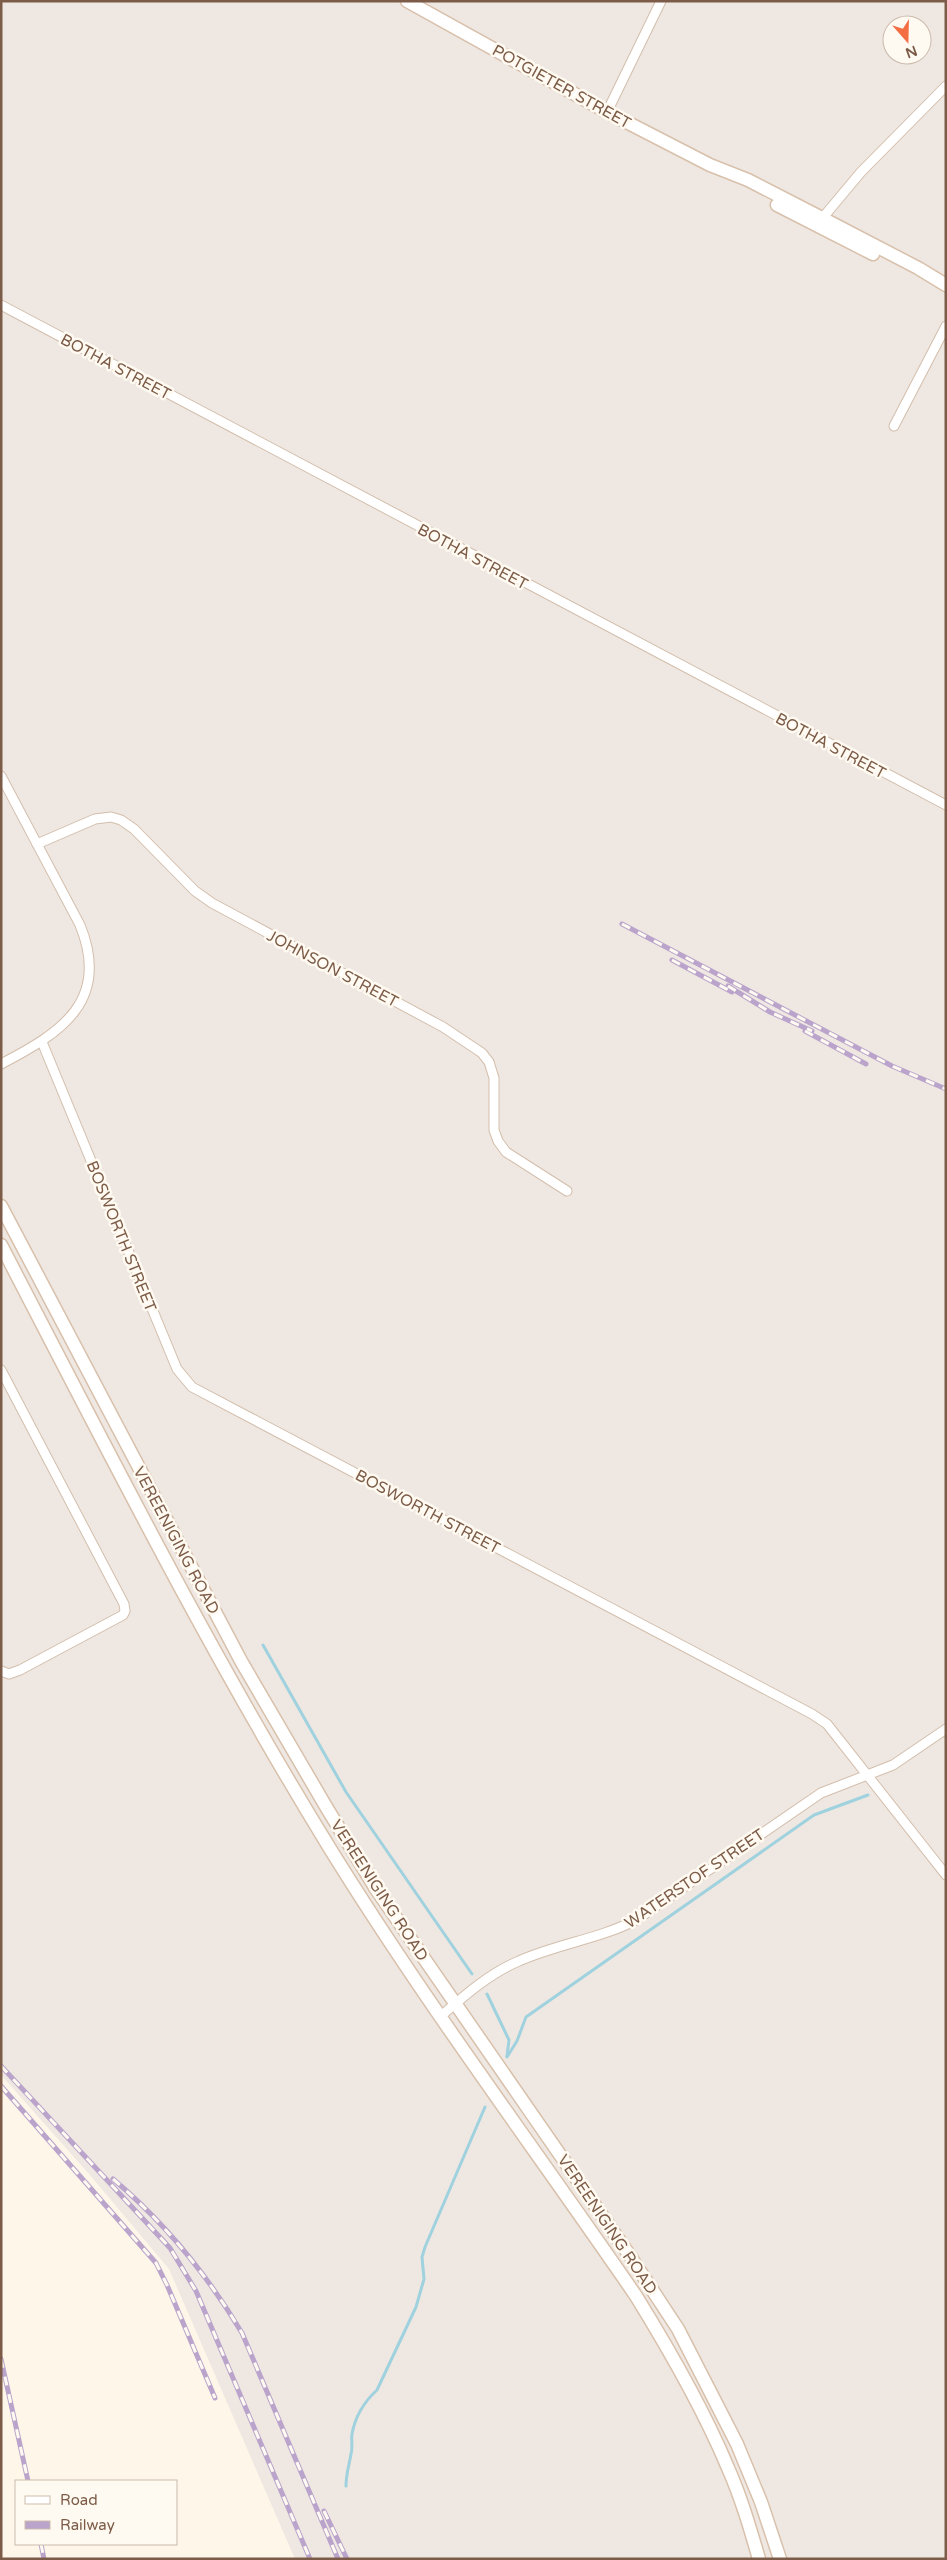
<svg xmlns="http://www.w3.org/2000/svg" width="947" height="2560" font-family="'Varela Round',sans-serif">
<rect width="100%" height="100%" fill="#fef6e8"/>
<path fill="#efe8e2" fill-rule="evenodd" d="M 1,1 L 946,1 L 946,2559 L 295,2559 L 169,2269 L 89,2174 L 1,2075 ZM 892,25 L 922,25 L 922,55 L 892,55 Z"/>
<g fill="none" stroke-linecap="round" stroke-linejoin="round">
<g stroke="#9fd2de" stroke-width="3">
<path d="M 263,1645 L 346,1792 L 472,1974"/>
<path d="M 487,1994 L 509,2040 L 507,2056"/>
<path d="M 507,2057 L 517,2041 L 526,2017 L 814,1815 L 868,1795"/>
<path d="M 346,2486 C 346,2474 349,2466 351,2454 C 353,2448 351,2441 352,2434 C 355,2417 364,2402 377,2390 L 416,2307 L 424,2279 L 422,2257 L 425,2247 L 485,2107"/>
</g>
<defs>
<g id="minor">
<path d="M 607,112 L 661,1"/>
<path d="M 820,221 L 861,172 L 946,86"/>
<path d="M 1,305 L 946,805"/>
<path d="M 894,426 L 946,326"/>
<path d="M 1,776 L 80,925 C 111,1001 61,1033 1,1064"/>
<path d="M 37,844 L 95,819 L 111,817 L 121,820 L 134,829 L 195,891 L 212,903 L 443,1027 L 482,1053 L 489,1062 L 494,1078 L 494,1130 L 498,1141 L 506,1152 L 567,1191"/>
<path d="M 42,1042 L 177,1369 L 192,1387 L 812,1714 L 827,1724 L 946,1875"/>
<path d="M 1,1370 L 124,1604 L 125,1611 L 123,1615 L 20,1670 L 9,1674 L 1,1671"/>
<path d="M 441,2016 C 465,1995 490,1973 519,1961 C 557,1944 599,1939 636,1920 L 821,1793 L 893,1765 L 946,1729"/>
</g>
<g id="secondary">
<path d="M 407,1 L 607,112 L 710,165 L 748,180 L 822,218 L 918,268 L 946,285"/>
<path d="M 777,205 L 873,254"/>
<path d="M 1,1206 L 241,1661 L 325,1805 L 376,1889 L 628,2253 L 678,2329 L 737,2444 L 761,2502 L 780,2559"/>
<path d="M 1,1245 C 106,1447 209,1652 329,1847 C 424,2001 533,2146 636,2296 C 670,2351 703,2408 728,2468 C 741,2497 750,2528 759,2559"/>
</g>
</defs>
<use href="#minor" stroke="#d3beac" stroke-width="11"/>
<use href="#secondary" stroke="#d8c0ab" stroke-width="15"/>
<use href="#minor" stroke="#fff" stroke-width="9"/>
<use href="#secondary" stroke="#fff" stroke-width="12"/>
<defs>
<g id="rail">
<path d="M 622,924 L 892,1066 L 946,1089"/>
<path d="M 672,960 L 732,992"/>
<path d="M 728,986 L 770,1012 L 812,1031"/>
<path d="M 805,1031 L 866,1064"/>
<path d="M 1,2066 L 170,2248 L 196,2291 L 310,2559"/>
<path d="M 1,2086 L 156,2263 L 167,2285 L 215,2398"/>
<path d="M 113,2179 C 164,2222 208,2276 242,2333 L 338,2559"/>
<path d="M 1,2359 L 28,2481"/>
<path d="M 324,2511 L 347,2559"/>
<path d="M 41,2544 L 44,2559"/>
</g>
</defs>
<use href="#rail" stroke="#baa4cb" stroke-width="5"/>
<use href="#rail" stroke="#fffaf1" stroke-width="3" stroke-dasharray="9" stroke-linecap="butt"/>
</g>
<g text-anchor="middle" stroke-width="5" stroke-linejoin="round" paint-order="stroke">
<g font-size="16" fill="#7c5c48" stroke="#fffaf1">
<text transform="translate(562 86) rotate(29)" y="6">POTGIETER STREET</text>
<text transform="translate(116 366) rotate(28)" y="6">BOTHA STREET</text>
<text transform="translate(473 556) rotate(28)" y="6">BOTHA STREET</text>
<text transform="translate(831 745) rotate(28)" y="6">BOTHA STREET</text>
<text transform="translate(333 968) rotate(28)" y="6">JOHNSON STREET</text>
<text transform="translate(122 1236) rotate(68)" y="6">BOSWORTH STREET</text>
<text transform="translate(428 1511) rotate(28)" y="6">BOSWORTH STREET</text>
<text transform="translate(177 1540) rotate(62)" y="6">VEREENIGING ROAD</text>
<text transform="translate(694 1878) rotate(-34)" y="6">WATERSTOF STREET</text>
<text transform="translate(380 1890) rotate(57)" y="6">VEREENIGING ROAD</text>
<text transform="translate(608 2224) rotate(56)" y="6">VEREENIGING ROAD</text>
</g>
</g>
<rect width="947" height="2560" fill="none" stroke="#7c5c48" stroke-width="5"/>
<rect x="15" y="2480" width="162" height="65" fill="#fffaf1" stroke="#cbbbad"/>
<rect x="25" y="2496" width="25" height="8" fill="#ffffff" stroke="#cbbbad"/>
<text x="60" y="2505" font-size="15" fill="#7c5c48">Road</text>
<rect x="25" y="2521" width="25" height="8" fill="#baa4cb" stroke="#cbbbad"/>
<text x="60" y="2530" font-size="15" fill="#7c5c48">Railway</text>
<g transform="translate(907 40) rotate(160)"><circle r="24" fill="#fffaf1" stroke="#cbbbad"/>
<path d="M0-4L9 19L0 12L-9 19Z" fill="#f36e43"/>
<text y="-8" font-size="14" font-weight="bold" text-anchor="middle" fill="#7c5c48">N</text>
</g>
</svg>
